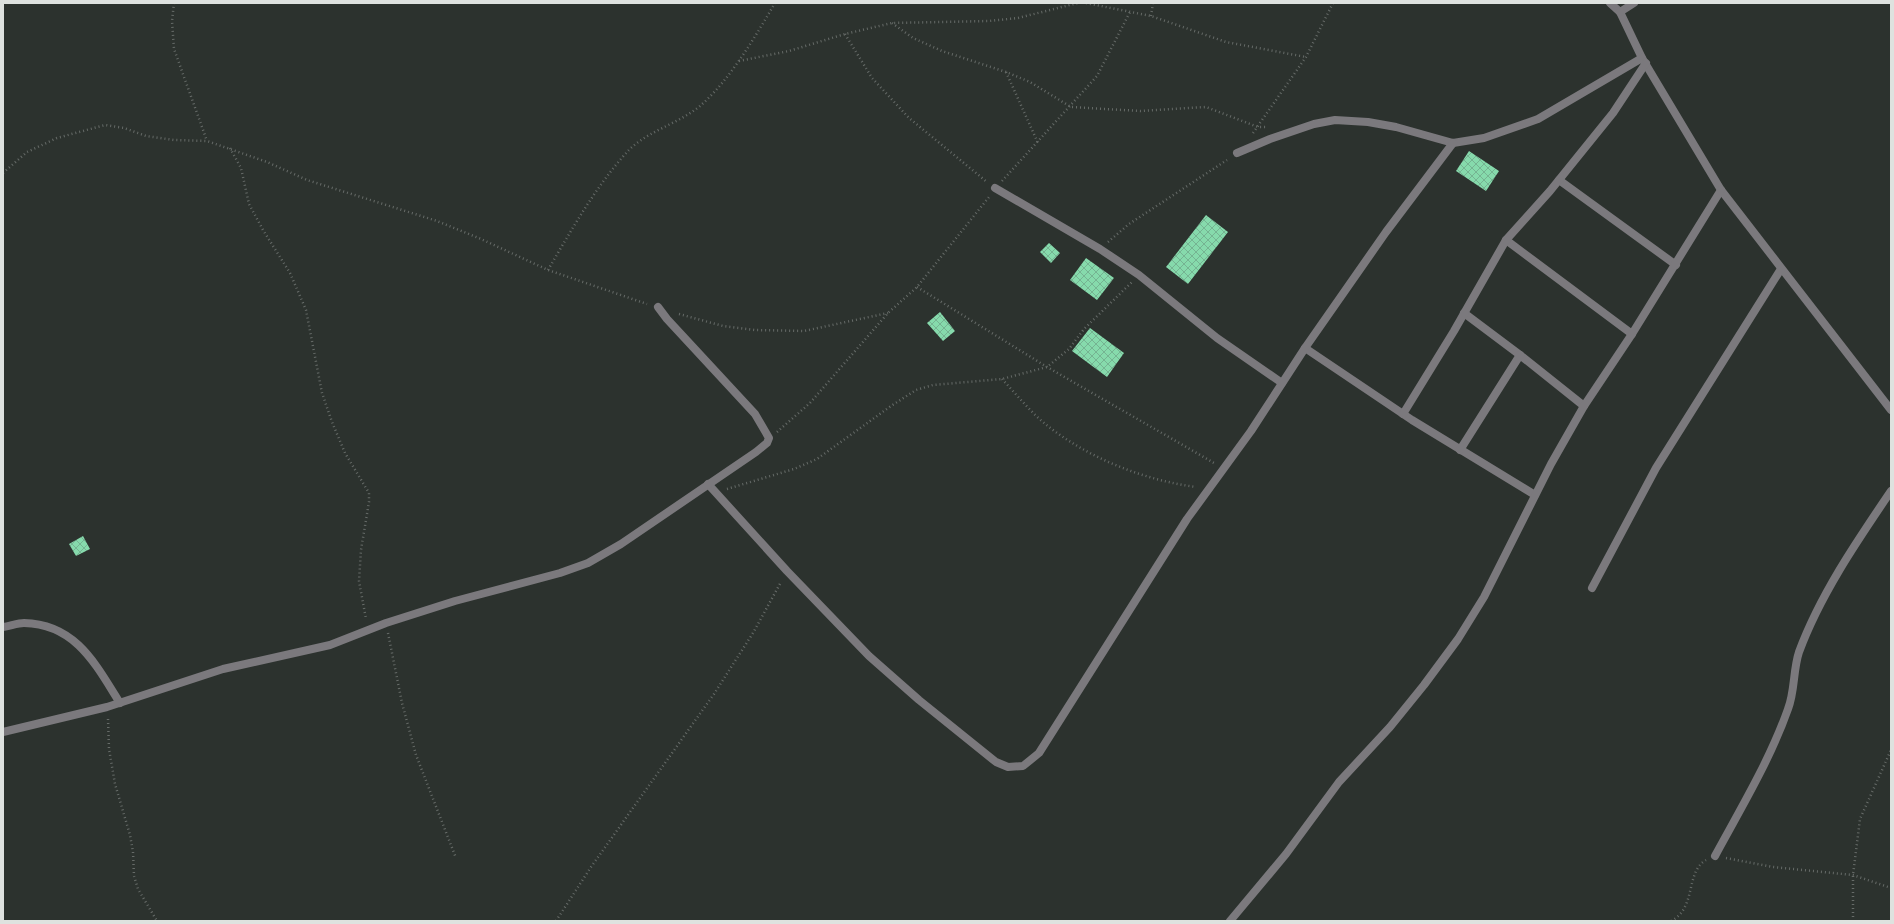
<svg xmlns="http://www.w3.org/2000/svg" width="1894" height="924" font-family="'Times New Roman',serif">
<defs>
<pattern id="building-cross-hatch" width="8" height="8" patternUnits="userSpaceOnUse"><rect width="8" height="8" fill="#86daac"/><path d="M0 0l8 8M0 8l8-8" fill="none" stroke="#75b492"/></pattern>
</defs>
<rect width="100%" height="100%" fill="#2c322e"/>
<g fill="url(#building-cross-hatch)">
<path d="M 1469,151 L 1499,171 L 1486,191 L 1456,171 Z"/>
<path d="M 1206,215 L 1228,232 L 1188,284 L 1166,267 Z"/>
<path d="M 1049,243 L 1060,253 L 1051,263 L 1040,252 Z"/>
<path d="M 1086,258 L 1114,278 L 1097,300 L 1070,280 Z"/>
<path d="M 940,312 L 955,331 L 943,341 L 927,323 Z"/>
<path d="M 1090,328 L 1124,353 L 1107,377 L 1072,351 Z"/>
<path d="M 83,536 L 90,549 L 76,556 L 69,544 Z"/>
</g>
<g fill="none" stroke-linecap="round" stroke-linejoin="round">
<g stroke="#666b68" stroke-width="2.5" stroke-dasharray="1 3" stroke-linecap="butt">
<path d="M 174,3 L 172,21 L 174,49 L 207,141"/>
<path d="M 1086,3 L 1151,16 L 1226,42 L 1306,57"/>
<path d="M 1151,16 L 1153,3"/>
<path d="M 892,23 L 913,38 L 942,51 L 1006,72 L 1030,82 L 1071,107 L 1140,111 L 1206,107 L 1258,127 L 1267,127"/>
<path d="M 845,34 L 872,78 L 909,118 L 987,182"/>
<path d="M 739,61 L 789,51 L 845,34 L 892,23 L 989,21 L 1018,18 L 1078,3"/>
<path d="M 1006,72 L 1038,143"/>
<path d="M 1253,133 L 1306,57 L 1333,3"/>
<path d="M 230,148 L 241,168 L 249,204 L 263,230 L 290,273 L 306,310 L 322,393 L 332,422 L 345,453 L 369,493 L 369,502 L 361,550 L 359,581 L 366,619"/>
<path d="M 3,173 L 27,152 L 57,138 L 105,125 L 124,128 L 146,136 L 174,140 L 207,141 L 267,162 L 307,180 L 437,221 L 481,239 L 548,270 L 647,304"/>
<path d="M 1002,181 L 1097,76 L 1130,12"/>
<path d="M 1108,242 L 1129,224 L 1227,160"/>
<path d="M 548,270 C 572,229 596,186 628,151 C 647,131 678,124 700,106 C 730,80 755,37 775,3"/>
<path d="M 917,287 L 1047,367 L 1214,463"/>
<path d="M 679,314 L 723,326 L 755,330 L 804,331 L 888,313"/>
<path d="M 1002,379 C 1017,395 1032,414 1049,427 C 1091,459 1144,480 1196,487"/>
<path d="M 777,432 L 810,403 L 888,313 L 917,287 L 989,197"/>
<path d="M 727,489 L 794,469 L 817,459 L 891,406 L 916,390 L 933,385 L 1002,379 L 1047,367 L 1069,349 L 1084,329 L 1132,282"/>
<path d="M 388,633 L 402,703 L 416,755 L 456,858"/>
<path d="M 108,719 L 109,749 L 115,784 L 130,835 L 133,852 L 134,876 L 138,889 L 157,921"/>
<path d="M 1726,858 L 1773,867 L 1853,875 L 1891,888"/>
<path d="M 556,921 L 591,867 L 714,694 L 753,633 L 781,582"/>
<path d="M 1671,921 C 1697,908 1685,872 1706,860"/>
<path d="M 1853,921 L 1853,875 L 1860,819 L 1891,750"/>
</g>
<g stroke="#7b797d" stroke-width="8">
<path d="M 1610,3 L 1620,12 L 1642,58 L 1721,190 L 1891,410"/>
<path d="M 1620,12 L 1634,3"/>
<path d="M 1237,153 L 1270,139 L 1314,124 L 1335,120 L 1368,122 L 1396,127 L 1453,143 L 1484,138 L 1538,119 L 1642,58"/>
<path d="M 1559,180 L 1676,265"/>
<path d="M 995,188 L 1100,249 L 1139,275 L 1217,338 L 1282,383"/>
<path d="M 1506,240 L 1632,334"/>
<path d="M 1464,313 L 1520,355 L 1584,406"/>
<path d="M 1305,348 L 1412,420 L 1535,495"/>
<path d="M 1403,414 L 1454,331 L 1506,240 L 1550,191 L 1613,113 L 1646,63"/>
<path d="M 1460,450 L 1520,355"/>
<path d="M 708,484 L 787,571 L 869,656 L 919,700 L 996,762 L 1008,767 L 1023,766 L 1039,753 L 1187,519 L 1251,431 L 1305,348 L 1386,232 L 1453,143"/>
<path d="M 1592,588 L 1656,468 L 1781,269"/>
<path d="M 3,627 C 10,626 18,623 24,623 C 76,624 96,665 120,703"/>
<path d="M 3,732 L 107,707 L 223,669 L 330,645 L 386,623 L 455,601 L 560,573 L 588,563 L 621,544 L 756,452 L 767,443 L 769,438 L 755,414 L 667,319 L 658,307"/>
<path d="M 1715,856 C 1741,808 1770,760 1788,709 C 1795,691 1793,670 1799,652 C 1820,595 1857,541 1891,491"/>
<path d="M 1230,921 L 1286,854 L 1339,782 L 1390,727 L 1424,685 L 1458,639 L 1484,597 L 1551,464 L 1584,406 L 1632,334 L 1721,190"/>
</g>
</g>
<rect width="1894" height="924" fill="none" stroke="#dee2df" stroke-width="8"/>
</svg>
